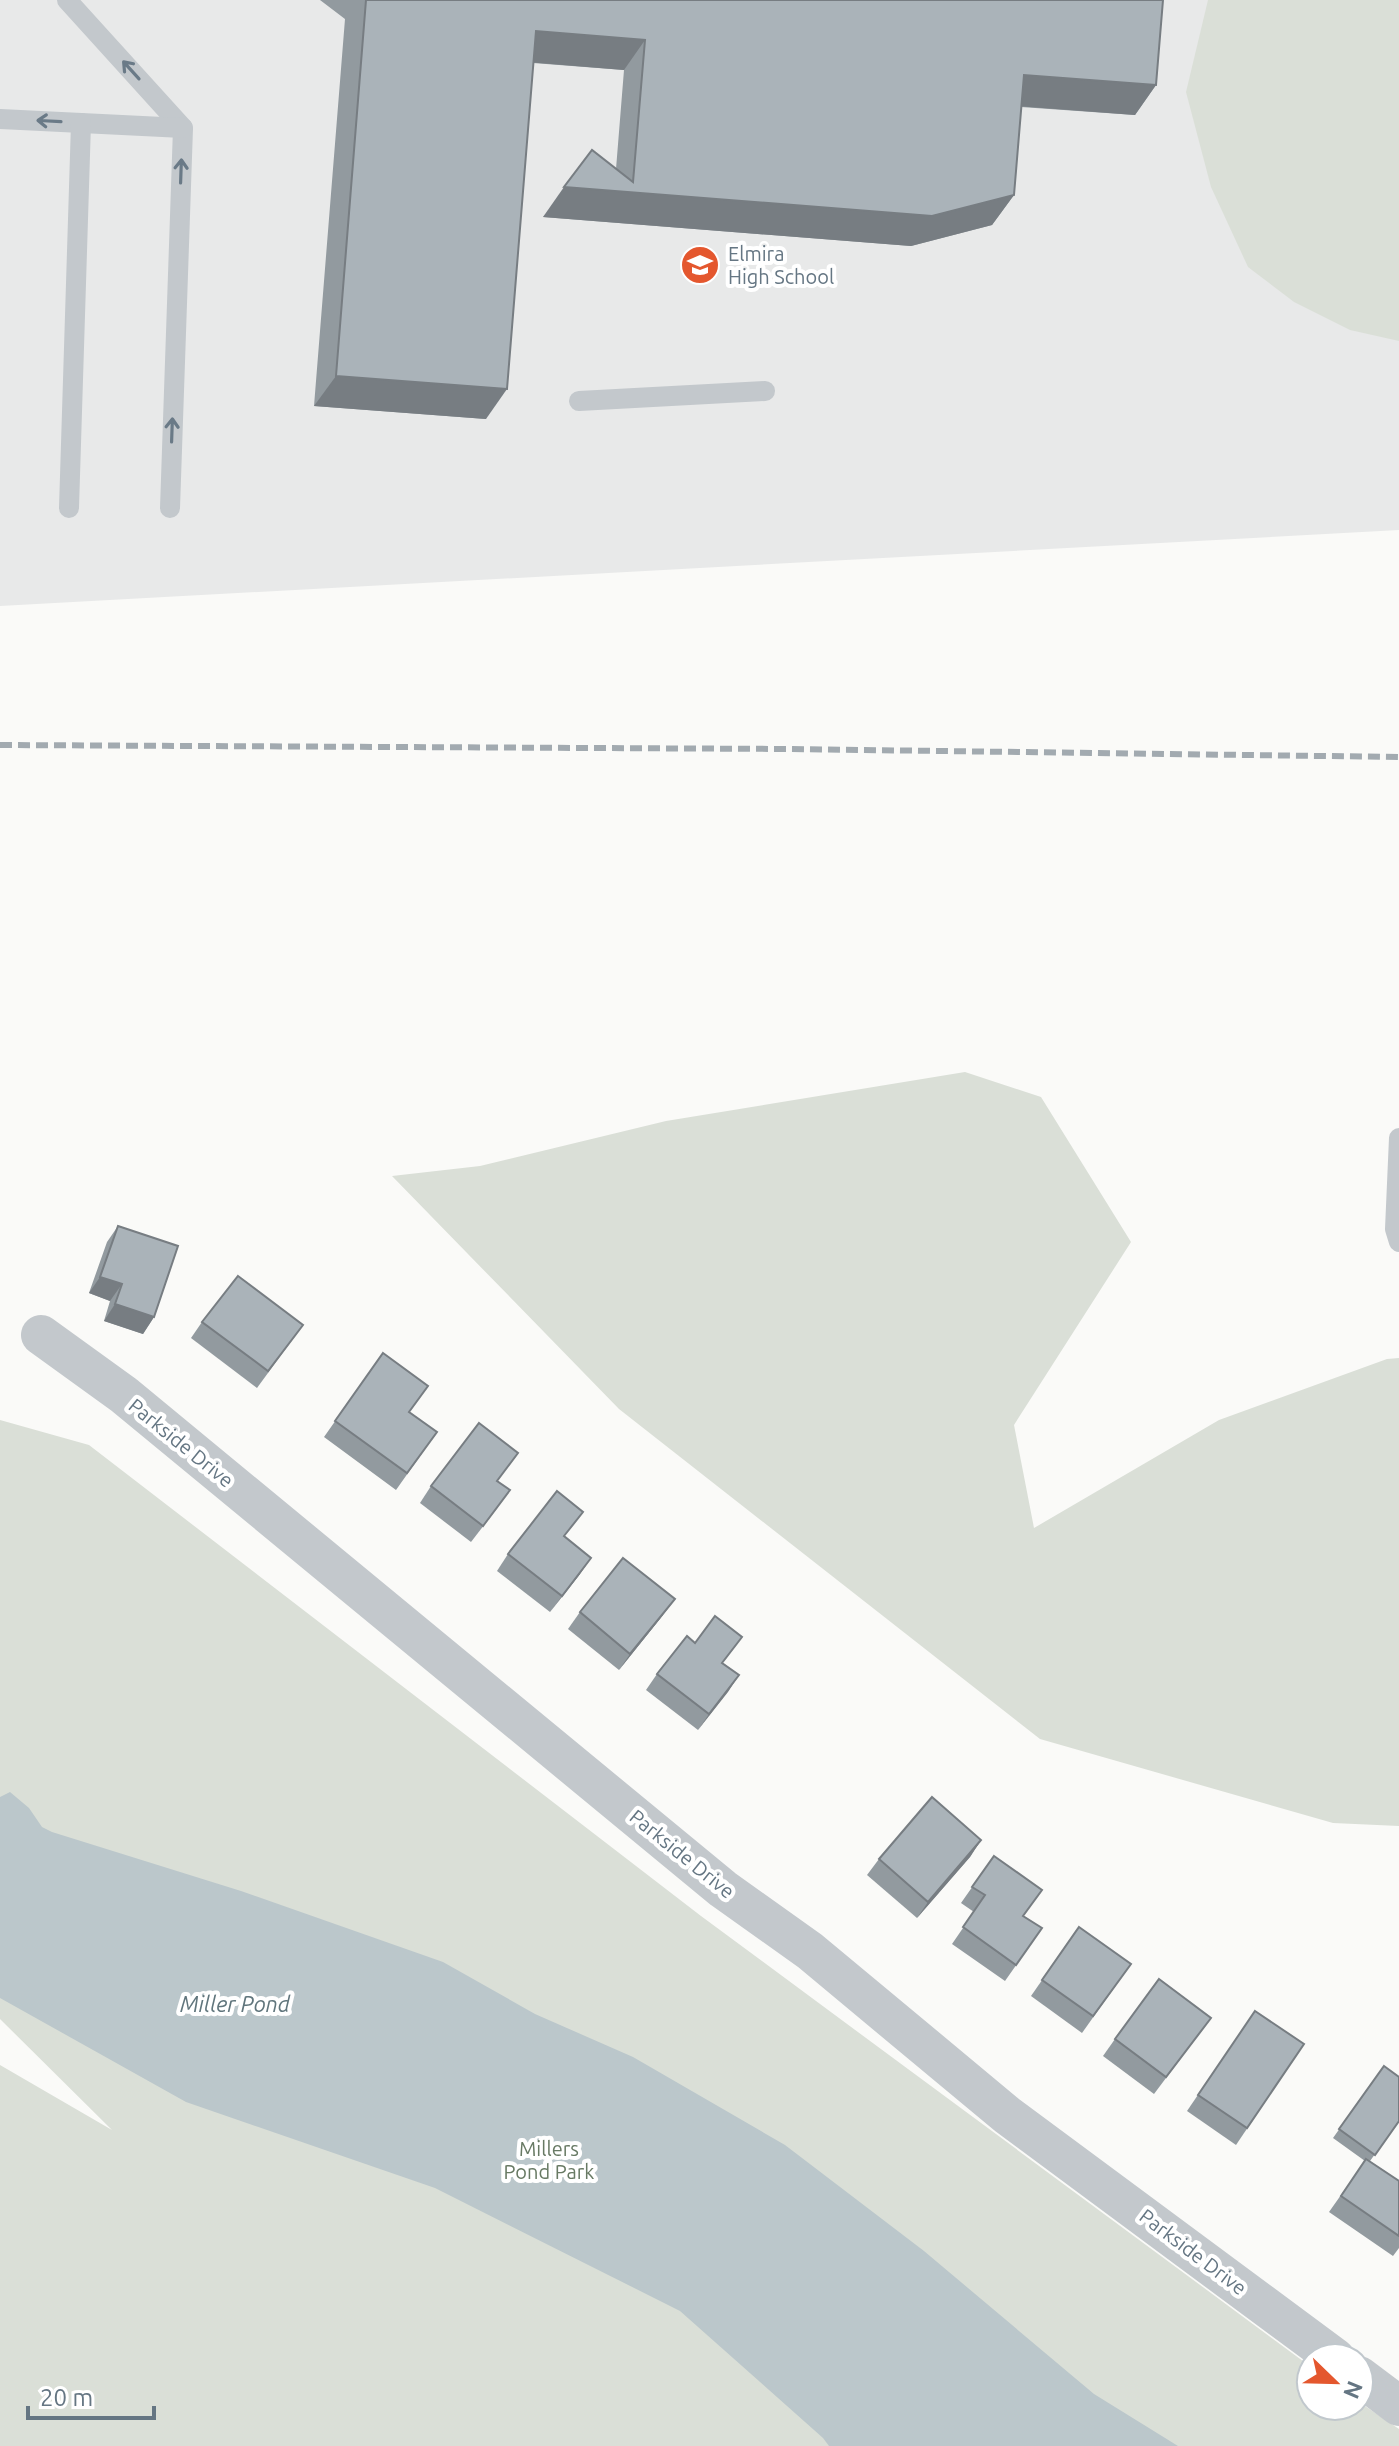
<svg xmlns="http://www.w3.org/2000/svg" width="1399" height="2446" font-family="Ubuntu,sans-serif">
<rect width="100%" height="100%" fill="#fafaf8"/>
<path fill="#e8e9e9" d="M 0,0 L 1399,0 L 1399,530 L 0,606 Z"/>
<g fill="#dadfd7">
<path d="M 1208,0 L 1399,0 L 1399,341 L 1350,330 L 1294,302 L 1248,267 L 1211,187 L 1186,92 Z"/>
<path d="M 965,1072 L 1041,1097 L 1131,1242 L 1014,1425 L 1034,1528 L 1219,1420 L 1387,1359 L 1399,1358 L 1399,1826 L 1333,1823 L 1040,1739 L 619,1409 L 392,1176 L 480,1166 L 666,1121 Z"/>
<path d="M 0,1420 L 89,1445 L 701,1916 L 1311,2367 L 1311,2406 L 1359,2406 L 1359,2402 L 1399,2429 L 1399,2446 L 0,2446 L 0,2065 L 112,2130 L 0,2019 Z"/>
</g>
<path fill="#bbc7cb" d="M 10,1792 L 29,1808 L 42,1827 L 52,1832 L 241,1891 L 443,1962 L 535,2014 L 633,2057 L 785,2145 L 924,2251 L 1094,2394 L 1178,2446 L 829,2446 L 823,2438 L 680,2311 L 435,2188 L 186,2102 L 0,1998 L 0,1797 Z"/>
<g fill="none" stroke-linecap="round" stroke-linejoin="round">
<g stroke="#c3c8cc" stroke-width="20">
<path d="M 67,0 L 183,128 L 170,508"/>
<path d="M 0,119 L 183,128"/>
<path d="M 579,401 L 765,391"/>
<path d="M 69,508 L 81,123"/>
<path d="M 1399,1138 L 1395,1229 L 1399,1242"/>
</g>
<g stroke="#c3c8cc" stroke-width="40">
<path d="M 41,1335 L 124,1395 L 723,1889 L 810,1951 L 1007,2115 L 1335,2358"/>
<path d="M 1359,2376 L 1399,2406"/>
</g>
<path stroke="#a2aab0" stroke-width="6" stroke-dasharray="12 6" stroke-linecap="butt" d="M 0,745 L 789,749 L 1399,757"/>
</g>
<g fill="#929a9f">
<path d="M 320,0 L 1163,0 L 1156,85 L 1135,115 L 1021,107 L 1014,195 L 992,225 L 911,246 L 543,217 L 616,169 L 624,70 L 533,63 L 486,419 L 314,406 L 345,19 Z"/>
<path d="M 118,1226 L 154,1317 L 143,1334 L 104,1321 L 110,1301 L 89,1293 L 107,1242 Z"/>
<path d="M 202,1322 L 303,1325 L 257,1388 L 191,1338 Z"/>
<path d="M 383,1353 L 409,1412 L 437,1432 L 396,1490 L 324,1437 Z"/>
<path d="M 431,1486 L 498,1507 L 471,1542 L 420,1503 Z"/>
<path d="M 565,1537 L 580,1574 L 550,1612 L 497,1571 L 508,1554 Z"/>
<path d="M 580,1612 L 663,1615 L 619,1670 L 568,1629 Z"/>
<path d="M 723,1663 L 739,1675 L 698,1730 L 646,1690 L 657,1674 Z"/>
<path d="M 981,1840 L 970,1857 L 917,1918 L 867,1875 L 879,1859 Z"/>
<path d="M 994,1856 L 1024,1916 L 1042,1928 L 1005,1981 L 952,1944 L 974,1912 L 961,1903 Z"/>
<path d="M 1079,1927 L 1131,1964 L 1082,2033 L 1031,1996 Z"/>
<path d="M 1255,2011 L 1304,2044 L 1236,2145 L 1187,2111 Z"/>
<path d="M 1199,2034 L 1154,2094 L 1103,2056 L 1115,2039 Z"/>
<path d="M 1384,2066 L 1399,2121 L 1370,2161 L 1399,2181 L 1399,2248 L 1393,2256 L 1329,2212 L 1365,2161 L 1333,2138 Z"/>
</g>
<g fill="#777d82">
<path d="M 536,31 L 645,40 L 624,70 L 514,61 Z"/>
<path d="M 1024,75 L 1156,85 L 1135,115 L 1002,105 Z"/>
<path d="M 564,187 L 1014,195 L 992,225 L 911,246 L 543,217 Z"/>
<path d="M 336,376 L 507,389 L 486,419 L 314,406 Z"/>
<path d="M 100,1277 L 122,1284 L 110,1301 L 89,1293 Z"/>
<path d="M 115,1304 L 154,1317 L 143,1334 L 104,1321 Z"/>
<path d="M 591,1558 L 580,1574 L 550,1612 L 562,1596 Z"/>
<path d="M 675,1599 L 663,1615 L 619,1670 L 630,1654 Z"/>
<path d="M 739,1675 L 728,1692 L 698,1730 L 709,1714 Z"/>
<path d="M 981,1840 L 970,1857 L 917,1918 L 928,1902 Z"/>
</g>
<g fill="#aab3b9" stroke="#777d82" stroke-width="2">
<path d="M 366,0 L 1163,0 L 1156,85 L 1024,75 L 1014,195 L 932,216 L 564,187 L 592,150 L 633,182 L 645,40 L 536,31 L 507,389 L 336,376 Z"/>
<path d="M 118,1226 L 178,1246 L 154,1317 L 115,1304 L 122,1284 L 100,1277 Z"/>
<path d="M 238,1276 L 303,1325 L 268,1371 L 202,1322 Z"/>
<path d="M 383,1353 L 428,1386 L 409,1412 L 437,1432 L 407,1473 L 335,1421 Z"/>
<path d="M 479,1423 L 518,1453 L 497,1481 L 510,1490 L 483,1526 L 431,1486 Z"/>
<path d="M 557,1491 L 583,1512 L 564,1536 L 591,1558 L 562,1596 L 508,1554 Z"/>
<path d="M 623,1558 L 675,1599 L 630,1654 L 580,1612 Z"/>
<path d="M 715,1616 L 742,1637 L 722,1663 L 739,1675 L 709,1714 L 657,1674 L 687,1636 L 695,1643 Z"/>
<path d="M 932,1797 L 981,1840 L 928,1902 L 879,1859 Z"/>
<path d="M 994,1856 L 1042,1890 L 1023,1916 L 1042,1928 L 1016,1965 L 963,1927 L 985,1895 L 972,1887 Z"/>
<path d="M 1079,1927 L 1131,1964 L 1093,2016 L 1042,1980 Z"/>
<path d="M 1159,1979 L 1211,2018 L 1166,2077 L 1115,2039 Z"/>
<path d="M 1255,2011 L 1304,2044 L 1247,2128 L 1198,2095 Z"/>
<path d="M 1384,2066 L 1399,2077 L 1399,2121 L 1375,2155 L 1339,2129 Z"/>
<path d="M 1366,2159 L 1399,2181 L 1399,2236 L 1341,2196 Z"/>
</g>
<defs><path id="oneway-shaft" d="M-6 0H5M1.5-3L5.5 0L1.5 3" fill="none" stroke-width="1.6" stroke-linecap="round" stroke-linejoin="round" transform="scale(2)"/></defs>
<g stroke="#6a7a87">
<use href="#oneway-shaft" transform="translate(131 70) rotate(-132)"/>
<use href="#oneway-shaft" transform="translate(49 121) rotate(-177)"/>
<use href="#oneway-shaft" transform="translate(181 171) rotate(-88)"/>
<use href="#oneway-shaft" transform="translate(172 430) rotate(-88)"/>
</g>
<defs>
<symbol id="school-disc" viewBox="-11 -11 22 22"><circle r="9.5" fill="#e4572e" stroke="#fff"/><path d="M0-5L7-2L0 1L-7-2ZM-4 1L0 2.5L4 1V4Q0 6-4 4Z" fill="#fff"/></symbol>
</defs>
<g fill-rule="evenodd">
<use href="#school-disc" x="678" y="243" width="44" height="44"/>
</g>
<g text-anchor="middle" stroke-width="8" stroke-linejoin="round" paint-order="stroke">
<g font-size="20" fill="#657683" stroke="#fff" text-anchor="start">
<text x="728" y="261">Elmira<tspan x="728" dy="23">High School</tspan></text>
</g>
<g font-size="20" fill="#657683" stroke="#fff">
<text transform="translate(181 1443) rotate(39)" y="7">Parkside Drive</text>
<text transform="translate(682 1854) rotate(39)" y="7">Parkside Drive</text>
<text transform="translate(1193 2252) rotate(37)" y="7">Parkside Drive</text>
</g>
<g font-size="20" fill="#687a64" stroke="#fff">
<text x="549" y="2156">Millers<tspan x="549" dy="23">Pond Park</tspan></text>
</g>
<g font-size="22" font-style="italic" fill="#60757c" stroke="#fff">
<text x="235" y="2012">Miller Pond</text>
</g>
</g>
<g transform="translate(1335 2382) rotate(113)"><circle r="38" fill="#ffffff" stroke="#c1c8cd" stroke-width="2"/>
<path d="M0-6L14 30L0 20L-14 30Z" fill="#e4572e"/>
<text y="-12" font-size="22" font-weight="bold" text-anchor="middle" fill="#657683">N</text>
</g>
<path d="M28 2406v12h126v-12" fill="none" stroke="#657683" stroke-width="4"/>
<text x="40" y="2406" font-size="24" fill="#657683" stroke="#ffffff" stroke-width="6" paint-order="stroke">20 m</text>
</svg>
